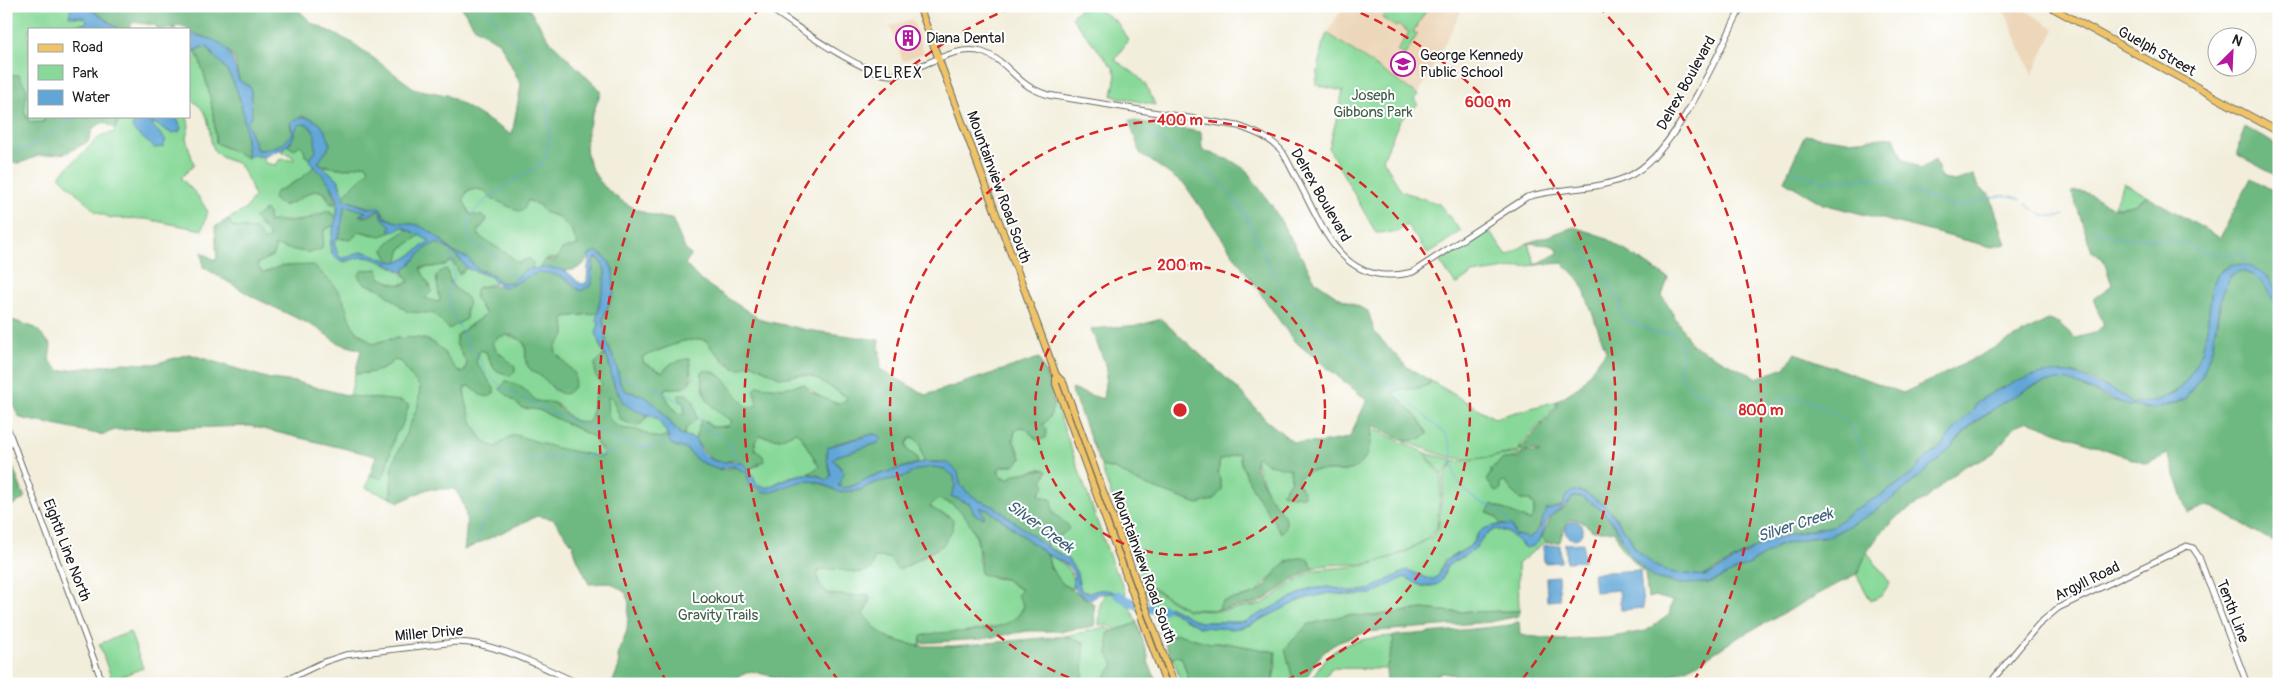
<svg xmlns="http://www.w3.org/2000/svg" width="2285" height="690" font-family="Pangolin,sans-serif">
<rect width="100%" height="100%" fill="#fff"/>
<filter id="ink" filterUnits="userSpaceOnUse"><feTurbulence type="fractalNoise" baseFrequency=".02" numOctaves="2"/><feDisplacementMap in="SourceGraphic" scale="10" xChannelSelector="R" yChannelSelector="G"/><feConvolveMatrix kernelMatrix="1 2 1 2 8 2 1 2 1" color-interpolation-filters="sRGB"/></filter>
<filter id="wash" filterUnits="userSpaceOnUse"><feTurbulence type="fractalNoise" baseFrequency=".0096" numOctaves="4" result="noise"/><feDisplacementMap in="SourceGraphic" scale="20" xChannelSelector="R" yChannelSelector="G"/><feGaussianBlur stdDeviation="1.12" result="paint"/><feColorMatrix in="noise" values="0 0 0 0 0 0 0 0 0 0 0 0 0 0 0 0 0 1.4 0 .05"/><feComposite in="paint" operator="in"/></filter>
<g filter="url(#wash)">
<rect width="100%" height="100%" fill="#f2eedb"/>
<g fill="#edd7ba">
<path d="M 1344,6 L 1464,6 L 1418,95 L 1327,33 Z"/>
<path d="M 2006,6 L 2019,6 L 2055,29 L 2032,75 L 2003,8 Z"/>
<path d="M 912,19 L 924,53 L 903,61 L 890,26 Z"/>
</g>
<g fill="#88d999" stroke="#527a5a">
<path d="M 6,6 L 71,6 L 72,17 L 82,17 L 87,20 L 86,23 L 76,25 L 71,29 L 29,29 L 29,116 L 44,116 L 44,122 L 30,123 L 6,75 Z"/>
<path d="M 1083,6 L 1093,6 L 1117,22 L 1128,40 L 1115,60 C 1137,75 1145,78 1155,105 L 1112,96 L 1116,75 L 1114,69 L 1071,17 Z"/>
<path d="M 1390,6 L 1429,6 L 1413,32 L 1417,35 L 1404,56 L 1397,51 L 1409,32 L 1398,25 L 1396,27 L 1382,18 Z"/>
<path d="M 1327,33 L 1418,95 L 1414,99 L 1418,104 L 1399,122 L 1383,159 L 1401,191 L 1439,204 L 1461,231 L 1428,254 L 1407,225 L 1397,232 L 1376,233 L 1329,149 L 1343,91 L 1316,85 L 1322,46 Z"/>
<path d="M 196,51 C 208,81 214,110 216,143 L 264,157 L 265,163 L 276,165 L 280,159 L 294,160 L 292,156 L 281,151 L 287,145 L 289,147 L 300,145 L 304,149 L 305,156 L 309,158 L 314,167 L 299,180 L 276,192 L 283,206 C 297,203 309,187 323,192 L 333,205 L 337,203 L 337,217 L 330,212 C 325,213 319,213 314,215 C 311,216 309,220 305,220 C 288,222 276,220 258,224 L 265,229 L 270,238 L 265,241 L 246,227 C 236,229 232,228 228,219 L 245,210 L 254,197 L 250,183 L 238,163 C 203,155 215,140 206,115 C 203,108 194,102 189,98 L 189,53 Z"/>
<path d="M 124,116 L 187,116 L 189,126 L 186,138 L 194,165 L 181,178 L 198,196 L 208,212 L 202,230 L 146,219 L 111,218 L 96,212 L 59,176 L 100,136 L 114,132 L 117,123 Z"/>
<path d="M 366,164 L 369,170 L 344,195 L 338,179 L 322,166 L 345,169 Z"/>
<path d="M 2124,183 L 2147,196 L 2130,206 L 2113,207 Z"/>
<path d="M 476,189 L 485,191 L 491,198 L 519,211 L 527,200 L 539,205 L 544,212 L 559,217 L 572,231 L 578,245 L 562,249 L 559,258 L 547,259 L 541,265 L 541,269 L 532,269 L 533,263 L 525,261 L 518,263 C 506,251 488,247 477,233 L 487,220 L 485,217 L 470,214 L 463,200 L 467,191 Z"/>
<path d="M 335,225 L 330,244 L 331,252 L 343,262 C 350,261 357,257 363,257 C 377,257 404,270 409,282 L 397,285 L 380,278 L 378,269 L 371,286 L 380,289 L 408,312 L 433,313 L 449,329 L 467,316 L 466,309 L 469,304 C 463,291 453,293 449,276 L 436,276 L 440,301 L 437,302 L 425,299 L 431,286 L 426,282 L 420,268 L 434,267 L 451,261 L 462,273 L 466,268 L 492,277 L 495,284 L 478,287 L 480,307 L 486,314 L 459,333 L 457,346 L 467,363 L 464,373 C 452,371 448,357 440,348 C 426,332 391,337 373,344 L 351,326 L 344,304 L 281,266 L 263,273 L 258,267 L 258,263 L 274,255 L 275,246 L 308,252 L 322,248 L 324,230 Z"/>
<path d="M 403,227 L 406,229 C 399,238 390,239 384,250 L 390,262 L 364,252 L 343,259 L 339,257 L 334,248 L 335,240 L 337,238 L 351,240 L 359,231 L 373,235 L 387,233 Z"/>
<path d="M 1488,229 L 1507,256 L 1528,243 L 1535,265 L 1472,274 L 1456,285 L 1440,262 Z"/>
<path d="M 420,235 L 430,241 C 418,248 410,258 397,262 L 401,249 Z"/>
<path d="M 599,313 L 599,344 L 605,355 L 602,356 L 602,384 L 590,422 C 574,429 567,411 556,404 C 551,401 542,403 536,401 C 524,391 523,385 506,381 L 505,393 L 522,408 L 539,410 L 592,436 L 604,455 C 591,464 532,439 515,435 L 509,437 L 496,447 C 476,444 466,407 464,389 L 465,387 L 470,386 L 476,392 L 490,382 L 476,362 L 480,350 L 486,352 L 493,367 L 496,350 L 491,342 L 499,336 L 506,335 L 522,340 L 525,346 L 526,363 L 529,368 L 546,380 L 554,390 L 566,393 L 574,387 L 569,367 L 556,353 L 554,347 L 565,335 L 564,317 Z"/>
<path d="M 701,339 L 707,341 L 726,363 L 740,369 L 751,363 L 773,374 L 812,376 L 847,397 L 846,400 C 832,410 814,393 804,384 L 784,388 L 758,386 L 757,405 L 748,408 C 729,394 732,375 702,373 C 702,400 710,407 732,420 L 729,426 L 712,427 L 705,421 L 695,439 L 684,435 L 686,429 L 697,418 L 679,400 L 684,405 L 685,415 L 682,415 L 674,410 L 663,392 L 667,388 L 683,388 L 693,377 L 689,364 L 672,363 L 662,372 L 644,363 L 642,357 L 683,341 Z"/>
<path d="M 394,360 L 402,362 L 407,371 L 420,387 L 418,406 L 392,466 L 391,498 L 366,488 L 370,475 L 383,478 L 395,435 L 401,428 L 400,401 L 350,396 L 355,374 C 370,373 384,372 394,360 Z"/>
<path d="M 1431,381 L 1494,418 L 1557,401 L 1557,405 L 1521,445 L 1519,451 C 1500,455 1476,462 1456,458 C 1438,455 1421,447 1404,441 L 1421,439 L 1425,428 L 1393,392 L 1401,388 L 1429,385 Z"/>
<path d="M 608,397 L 612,398 L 615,405 L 642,424 L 648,415 L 658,419 L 668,434 C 658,443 645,432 635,430 C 626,428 615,430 610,421 C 607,414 607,405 608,397 Z"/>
<path d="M 1054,400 L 1115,572 L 1118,573 L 1128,601 C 1117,595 1104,585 1091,593 L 1081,591 L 1076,571 L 1058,552 L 1047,547 L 1047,532 L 1050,531 L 1054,537 L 1060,537 L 1068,525 L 1053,513 L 1049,498 L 1040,496 L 1043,480 L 1041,468 L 1032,472 L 1016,474 L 1008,479 L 999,475 L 999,468 L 1014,465 L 1020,453 L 1013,440 L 1015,431 L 1020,427 L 1026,428 L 1037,440 C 1042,425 1050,416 1054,400 Z"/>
<path d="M 1372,428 L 1423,452 L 1442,476 L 1437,528 C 1426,545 1384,562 1364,564 C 1348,565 1328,563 1313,568 L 1308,558 L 1287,561 L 1255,594 L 1222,602 L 1218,610 L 1187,609 L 1152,587 L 1144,587 L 1139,574 L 1140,570 L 1131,551 L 1101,466 L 1115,469 L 1140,483 L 1198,504 L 1222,490 L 1218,472 L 1220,460 L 1239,453 L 1241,464 L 1286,519 L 1268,494 L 1255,459 L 1259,456 L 1268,464 L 1290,468 L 1291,480 L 1282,493 L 1300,488 L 1297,480 C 1317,454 1360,495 1368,443 C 1369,438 1372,433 1372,428 Z"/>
<path d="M 795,432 L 800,435 L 817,463 L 819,466 C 811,476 801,473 789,477 C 782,480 774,484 767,488 L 756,483 L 749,469 L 759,465 L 763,456 L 755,449 L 755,441 L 760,436 L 780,439 Z"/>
<path d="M 910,438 L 915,438 L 920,443 L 924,462 L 918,463 L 917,457 L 908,451 L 906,443 Z"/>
<path d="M 1527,452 C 1515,460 1501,457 1491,469 L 1500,483 L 1505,482 C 1515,497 1525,493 1534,506 L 1534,515 L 1530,521 L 1517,517 L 1500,507 L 1487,512 L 1500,520 L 1501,524 L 1486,528 L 1477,535 L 1470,546 L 1444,561 L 1439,575 L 1432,580 L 1407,570 L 1369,590 L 1353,592 L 1329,587 L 1309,589 L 1244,622 L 1199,622 L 1170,607 L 1152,608 L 1144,588 L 1153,589 L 1187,610 L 1220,611 L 1262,604 L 1313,570 L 1368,565 L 1404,553 L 1433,536 L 1438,529 L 1444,478 L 1453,462 Z"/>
<path d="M 1425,453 L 1454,460 L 1443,475 Z"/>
<path d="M 937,499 C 964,503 982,536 978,561 L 993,578 L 1005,579 L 1022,591 L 1021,602 L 1024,606 L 1018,616 L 1005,625 L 920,639 L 921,643 L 919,646 C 898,641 871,636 863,614 L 869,605 L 868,594 L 853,596 L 828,594 C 822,587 815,581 818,571 L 827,567 L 837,568 L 860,573 L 871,563 L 874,557 C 886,555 895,561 906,567 L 943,545 L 949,516 L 936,512 L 930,506 Z"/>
<path d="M 1495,529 L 1508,532 L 1523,546 L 1536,544 L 1542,537 L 1548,543 L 1543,543 L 1518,564 L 1519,611 L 1453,612 L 1423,609 L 1372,616 L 1345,615 L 1286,649 L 1293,680 L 1305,682 L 1304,684 L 1272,684 L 1276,666 L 1275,652 L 1226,643 L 1210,643 L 1177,634 L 1163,639 L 1154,614 L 1170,610 L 1199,627 L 1239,628 L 1250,625 L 1300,600 L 1329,593 L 1358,596 L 1405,577 L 1422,586 L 1432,586 L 1444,576 L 1445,569 L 1453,561 L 1474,550 L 1483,537 Z"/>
<path d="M 1867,552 L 1890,583 L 1881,596 L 1871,601 L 1856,574 Z"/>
<path d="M 1048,555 C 1065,564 1074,568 1073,589 C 1060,586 1048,568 1048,555 Z"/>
<path d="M 1112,593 L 1130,607 L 1137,623 L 1116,630 L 1108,625 L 1099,625 L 1100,605 L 1104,594 Z"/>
<path d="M 1106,627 L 1113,631 L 1108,633 L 1114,665 L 1106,676 L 1107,684 L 1085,684 L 1083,677 L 1084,642 L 1065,636 Z"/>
<path d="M 130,632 L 143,668 L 112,680 L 99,644 Z"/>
<path d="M 1392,636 L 1394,642 L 1386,669 L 1331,668 L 1322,684 L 1310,684 C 1326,645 1353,639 1392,636 Z"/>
<path d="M 1177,656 L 1182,658 L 1190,684 L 1181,684 L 1174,660 L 1171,659 Z"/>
</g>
<g fill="#6eb981" stroke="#456a4e">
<path d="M 86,6 L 294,6 L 312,23 L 353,43 L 415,89 L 447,95 L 512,135 L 521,85 L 500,43 L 475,28 L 461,6 L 527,6 L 551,42 L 601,91 C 596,107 586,127 586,144 C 586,186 635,216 672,219 L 685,249 L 691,255 L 685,264 L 700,280 L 761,320 L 807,330 L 879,340 L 881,370 L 926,395 L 1039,358 C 1046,378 1064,408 1043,424 L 1046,429 L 1046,438 L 1037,440 L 1026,428 L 1020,427 L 1015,431 L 1013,440 L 1022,459 L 1014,465 L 1001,466 L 998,471 L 1001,477 L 1008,479 L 1016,474 L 1045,469 L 1047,471 L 1043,480 L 1045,486 L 1039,493 L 1040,496 L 1052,500 L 1053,513 L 1068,525 L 1069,529 L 1057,538 L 1050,531 L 1047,532 L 1047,547 L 995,507 L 978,500 L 966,491 L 960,484 L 958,472 L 941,462 L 924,462 L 920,444 L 915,438 L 910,438 L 906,444 L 908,451 L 917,457 L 918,463 L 870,477 L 862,483 L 843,488 L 838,485 L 841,468 L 833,459 L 837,456 L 878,443 L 879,435 L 873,434 L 834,444 L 826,453 L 831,476 L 826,480 L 818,475 L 809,474 L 819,466 L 800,435 L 795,432 L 780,439 L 760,436 L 755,441 L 755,449 L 763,456 L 764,461 L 749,469 L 735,459 C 713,468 706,455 695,439 L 701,420 L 705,421 L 712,427 L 729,426 L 732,421 C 710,407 702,400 702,373 L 704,371 C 725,368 735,398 748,408 L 757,405 L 754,390 L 758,386 L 784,388 L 804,384 L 810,392 L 838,404 L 846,400 L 847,397 L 812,376 L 803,374 L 781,378 L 751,363 L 740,369 L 734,368 L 712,349 L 707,341 L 701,339 L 683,341 L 642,357 L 644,363 L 662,372 L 672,363 L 690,358 C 690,382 697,388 667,388 L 663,392 L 674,410 L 682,415 L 685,414 L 684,405 L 678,396 L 681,394 L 687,394 L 694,402 L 697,418 L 686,429 L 684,435 L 680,434 L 658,407 L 642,395 L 626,391 L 620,383 L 617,367 L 606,341 L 603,318 L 614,292 L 613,270 L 602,254 L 589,255 C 581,277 559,269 541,269 L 544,260 L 557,260 L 562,249 L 578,245 L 572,231 L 559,217 L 544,212 L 539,205 L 528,200 L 524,209 L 519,211 L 491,198 L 485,191 L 476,189 L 467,191 L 463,200 L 470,214 L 485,217 L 487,220 L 478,230 L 479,236 C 492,246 507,251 518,263 L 529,258 L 533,263 L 532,269 L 525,270 L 513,282 L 500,283 L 485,271 L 478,270 L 467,258 L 453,252 L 444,242 L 418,225 L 396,222 L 385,217 L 383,212 L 345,200 L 344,195 L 369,170 L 366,164 L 345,169 L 319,164 L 319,158 L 328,151 C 329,133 322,119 302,116 L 290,126 L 293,133 L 284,144 L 264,150 L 257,150 L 247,123 C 252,114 249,105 252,96 L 249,86 L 239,80 C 237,74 237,67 235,61 C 228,42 195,36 182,26 L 173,27 L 176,29 L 158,29 L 155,25 L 133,22 L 130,27 L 134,29 L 119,29 Z"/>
<path d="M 202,47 L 209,48 C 214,59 216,57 223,65 C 243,90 246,128 247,158 L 216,143 C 214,110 208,81 196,51 Z"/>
<path d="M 7,74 L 19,75 L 27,90 L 24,112 L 30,123 L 44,122 L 44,116 L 124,116 L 117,123 L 115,129 L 104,122 L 93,128 L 88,142 L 66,153 L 38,156 L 20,163 L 6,162 Z"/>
<path d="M 1129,120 L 1201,132 L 1202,150 L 1232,161 L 1246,170 L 1272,206 L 1316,282 L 1338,297 L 1368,311 L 1375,333 L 1407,367 L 1431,381 C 1424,393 1404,386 1393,392 L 1419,419 L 1428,434 C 1407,449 1392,434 1373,425 C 1371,435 1370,448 1366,456 C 1352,487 1314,457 1297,480 L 1305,496 L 1291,496 L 1282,493 L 1291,480 L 1290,469 L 1268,464 L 1259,457 L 1255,459 L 1256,468 L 1268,494 L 1286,519 L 1286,527 L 1281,533 C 1266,508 1244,482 1239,453 L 1220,460 L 1218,472 L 1222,490 L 1213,500 L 1198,504 L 1140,483 L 1115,469 L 1101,466 L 1071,389 L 1103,399 L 1107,368 L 1091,329 L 1140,325 L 1161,319 L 1238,389 L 1266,420 L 1293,442 L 1320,443 L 1349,438 L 1367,400 L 1293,340 L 1185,185 L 1140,153 Z"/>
<path d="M 300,124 L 307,124 L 316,135 L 317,152 L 309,158 L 305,156 L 304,149 L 300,145 L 294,150 L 287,145 L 291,141 L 297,125 Z"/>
<path d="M 2245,127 L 2279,146 L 2279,170 L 2275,175 L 2238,155 L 2239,143 Z"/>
<path d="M 1805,135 L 1848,141 L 1894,137 L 1902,157 L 1920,169 L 1935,160 L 1942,179 L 1955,181 L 1973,175 L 1980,189 L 1990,195 L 2006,244 L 1992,247 L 1823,204 L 1784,181 Z"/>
<path d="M 314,167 L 328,178 L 337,203 L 330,203 L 326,194 L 318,190 C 303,192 287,215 273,199 L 276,192 L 299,180 Z"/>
<path d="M 2251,178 L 2279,194 L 2279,297 L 2269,277 L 2225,268 L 2218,274 L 2212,286 L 2207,329 L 2202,352 L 2187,380 L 2175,392 L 2158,400 L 2131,405 C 2118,392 2087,374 2067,373 C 2039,372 1999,387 1977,402 L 1973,410 L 1956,427 L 1943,445 L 1927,458 L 1912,474 L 1885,493 L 1854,510 L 1833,526 L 1777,536 L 1704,576 L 1670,572 L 1655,566 L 1634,547 L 1628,533 L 1623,531 C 1617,513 1598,498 1579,491 L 1566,496 L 1562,506 C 1558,507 1553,508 1550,509 C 1541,516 1542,530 1529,538 L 1515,535 L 1512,527 L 1501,524 L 1495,516 L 1487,512 L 1492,504 L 1530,521 L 1534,515 L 1534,506 L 1530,500 L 1520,500 L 1505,482 L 1500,483 L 1501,490 L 1496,492 L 1486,480 L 1491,473 L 1491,469 L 1503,459 L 1518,458 L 1527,452 L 1540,453 L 1534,450 L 1521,451 L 1520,449 L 1557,407 L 1557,401 L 1580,386 L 1606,351 L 1581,282 L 1563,263 L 1535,265 L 1558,253 L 1557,248 L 1550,245 L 1528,243 L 1574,227 L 1604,237 L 1668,278 L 1662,296 L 1692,345 L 1757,378 L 1785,368 L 1795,353 L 1903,393 L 1948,372 L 2048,320 L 2059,323 L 2075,338 L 2095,333 L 2104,325 L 2093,299 L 2112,285 L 2103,259 L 2092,252 L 2072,192 C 2094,188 2103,209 2121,208 C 2130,207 2139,201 2147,196 L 2220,238 Z"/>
<path d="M 345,205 L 367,212 L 361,216 L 367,217 L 380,210 L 383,219 L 392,226 L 389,230 L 392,232 L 381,236 L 359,231 L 351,240 L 337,238 Z"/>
<path d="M 265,210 L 268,212 L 269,222 C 277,219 282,222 289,222 C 298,223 319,216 327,211 L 337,217 L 335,225 L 324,230 L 322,249 C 310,256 288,248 275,246 L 274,255 L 258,263 L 258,267 L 263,273 L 281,266 L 313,265 C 321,273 332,281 338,290 C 354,317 342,324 373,344 C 390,337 423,333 438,346 C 447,354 451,366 461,373 L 464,372 L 467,364 L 456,343 L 457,335 L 486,314 L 475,298 L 476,289 C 488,283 498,288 510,286 C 519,284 523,276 531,274 C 546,269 566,276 574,288 L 592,285 L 593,262 L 595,258 L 598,258 C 613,274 600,294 599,313 L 564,317 L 565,335 L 555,347 L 556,353 L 575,374 C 576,379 575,385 572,389 C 562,402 552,385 544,379 C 539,374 529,371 527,364 C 524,357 528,348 523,342 C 514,332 500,334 492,342 L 496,350 L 515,366 L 515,372 L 511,376 L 495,370 L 486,352 L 480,350 L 476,362 L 494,388 L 494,393 L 489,397 L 480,395 L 470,386 L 465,387 L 464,390 C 466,407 476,444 496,447 L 509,437 L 515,435 L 557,448 L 602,457 L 604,452 L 592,436 L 539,410 L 522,408 L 500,389 L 506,381 C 521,385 527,391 536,401 L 554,403 L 572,420 L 587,423 C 595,418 590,396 602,384 L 595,375 L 595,363 L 605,355 C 610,363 610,369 612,378 C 616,399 629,408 648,415 L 637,427 L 621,420 L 612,398 L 608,397 C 607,405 607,418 613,423 C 620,430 626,428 635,430 C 645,432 658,443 668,434 C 673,451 676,444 687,450 C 691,452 693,457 696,459 C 701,463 712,467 718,469 C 731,472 733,461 748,473 L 749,485 L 757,487 L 761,491 C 780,493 791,480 808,481 C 829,482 830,494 856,491 C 863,490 868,485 874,483 C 884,479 895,480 904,477 C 910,475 913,471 918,469 C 929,466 947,466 954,476 L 955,486 L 951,496 L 970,504 L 974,514 L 985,517 L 979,507 L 990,511 L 1048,555 L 1050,567 L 1063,584 L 1094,604 L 1095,626 L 1063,631 L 1028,631 L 981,639 L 921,643 L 921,636 L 929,634 C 955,630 1014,636 1024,606 L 1017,595 L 1022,590 L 1005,579 L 981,574 C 979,564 981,555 979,546 C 975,526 959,502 937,499 L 930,506 C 937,513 946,513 953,520 L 952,530 L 943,545 L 900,569 L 897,569 L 890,558 L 874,557 L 872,569 C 855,578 837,564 818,571 L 818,583 L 828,594 L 853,596 L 868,594 L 870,599 L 863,614 L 877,630 L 889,639 L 918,646 L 954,646 L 1065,636 L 1083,642 L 1084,645 L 1083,677 L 1085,684 L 802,684 L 751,671 L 721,684 L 612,684 L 619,666 L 618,656 L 627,630 L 629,603 L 626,593 L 611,583 L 589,584 L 576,556 L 573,545 L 553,519 L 537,516 L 464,550 C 467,527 470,507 454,489 L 428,489 L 399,502 L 391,498 L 392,466 L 418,406 L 420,387 L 407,371 L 402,362 L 394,360 C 384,372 370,373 355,374 L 361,350 L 338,343 L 317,328 L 255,298 L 203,267 L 202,252 L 214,260 L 217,259 L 215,227 L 228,219 L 233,227 L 255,229 L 265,241 L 270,238 L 265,229 L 254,218 Z"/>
<path d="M 406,229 L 420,235 L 401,249 L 397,262 L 390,262 L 384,250 C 388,238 399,238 406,229 Z"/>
<path d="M 437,243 C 448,247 461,258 466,268 L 459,274 L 454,262 L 451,261 L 446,265 L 420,268 L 432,291 L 425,298 L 437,302 L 440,301 L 436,276 L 442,270 L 447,269 L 451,285 L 467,298 L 469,304 L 466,309 L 466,319 L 449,329 L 433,313 L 408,312 L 380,289 L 363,283 L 358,276 L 362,270 L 378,269 L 380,278 C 390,282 398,288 409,282 L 404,273 L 405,268 C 418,260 421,247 437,243 Z"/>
<path d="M 2238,271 C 2264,274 2265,290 2279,307 L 2279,545 L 2214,508 L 2207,506 L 2188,513 L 2168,454 L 2146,464 L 2028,421 L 2015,426 L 1995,452 L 1980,461 L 1966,464 L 1926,499 L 1899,515 L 1879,535 L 1867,552 L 1858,573 L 1737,638 L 1698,663 L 1654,684 L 1501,684 L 1442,673 L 1417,684 L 1387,684 L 1386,669 L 1394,642 L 1392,636 L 1473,629 L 1511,625 L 1519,621 L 1520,635 L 1560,640 L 1607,638 L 1646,631 L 1669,615 L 1672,601 L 1655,596 L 1648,598 L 1645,573 L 1624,552 L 1614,531 L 1593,531 C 1586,525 1579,517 1569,520 L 1564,527 L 1560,542 L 1548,543 L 1542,537 L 1552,515 L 1566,507 L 1573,497 L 1582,497 L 1601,509 L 1616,526 L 1629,553 L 1640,566 L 1658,579 L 1680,584 L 1709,583 L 1750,564 L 1780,545 L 1810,538 L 1830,536 L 1867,516 L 1900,493 L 1942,457 L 1972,425 L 2002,403 L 2033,386 L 2057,380 L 2070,381 L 2108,399 L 2145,409 L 2172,405 L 2185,399 L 2202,376 L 2212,349 L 2223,289 L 2228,277 Z"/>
<path d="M 6,318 L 36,328 L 51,345 L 49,360 L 60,371 L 124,363 L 154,364 L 189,354 L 270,379 L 296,382 L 350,396 L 400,401 L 409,405 L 401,428 L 395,435 L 383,479 L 370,475 L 376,456 L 250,426 L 115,430 L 102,435 L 20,418 L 7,396 Z"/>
<path d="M 6,450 L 25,498 L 6,509 Z"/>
<path d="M 1297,558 L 1308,558 L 1313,568 L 1261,602 L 1218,610 L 1222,602 C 1233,597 1245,599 1256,593 C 1274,583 1274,564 1297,558 Z"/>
<path d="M 1423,609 L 1453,612 L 1519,611 L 1519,616 L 1490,622 L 1367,632 C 1334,642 1319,649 1305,682 L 1293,680 L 1285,649 L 1307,625 L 1345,615 L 1372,616 Z"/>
<path d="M 1137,623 L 1149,659 L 1148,662 L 1158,684 L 1107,684 L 1106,676 L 1114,665 L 1108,654 L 1108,633 Z"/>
<path d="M 1177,634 L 1210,643 L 1226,643 L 1276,652 L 1272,684 L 1190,684 L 1182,658 L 1177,656 L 1171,659 L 1163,639 Z"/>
</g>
<g fill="#61a6d7" stroke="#3e617a" fill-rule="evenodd">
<path d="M 71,6 L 86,6 L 119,29 L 100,29 L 95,26 L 71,29 L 76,25 L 86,23 L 87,20 L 82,17 L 69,16 Z"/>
<path d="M 189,31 C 196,37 203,36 211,39 C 233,48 232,61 239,80 L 251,88 L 252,115 L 247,123 L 257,150 L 264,150 L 283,144 L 293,133 L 290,123 C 308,108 327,125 330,145 L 318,163 L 338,179 L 345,200 L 367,208 L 380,207 L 385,218 L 396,222 L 418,225 L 433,233 L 453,252 L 468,258 L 478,270 L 494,275 L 500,283 L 513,282 L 525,270 C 536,268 557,266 567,272 C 574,276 575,282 583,284 L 587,282 L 589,255 L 596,251 L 609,261 L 613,270 L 614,292 L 603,318 L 606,341 L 617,367 L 620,384 L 626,391 L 642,395 L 654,403 L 680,434 L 695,439 C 698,443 699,449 703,453 C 725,476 739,442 756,483 L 767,488 C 787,479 806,467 826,480 L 831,476 L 827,459 L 828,447 L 873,434 L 879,435 L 882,438 L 878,443 L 837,456 L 833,459 L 844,473 L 838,486 L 843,488 L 851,487 L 870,477 L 924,462 L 948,463 L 958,472 L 960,484 L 966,491 L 978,500 L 995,507 L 1047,547 L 1068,559 L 1076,571 L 1081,591 L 1091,593 C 1104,585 1125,593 1130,607 L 1112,593 L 1099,594 L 1091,600 C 1059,586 1084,579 1067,565 C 1061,560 1053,558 1046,554 C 1027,540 1010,524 990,511 L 979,507 L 985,517 L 983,518 L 974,514 L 970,504 L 951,496 L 955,486 L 954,476 L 944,469 L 934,467 L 918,469 L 907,476 L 873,483 L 861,490 L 839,492 L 819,482 L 807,481 L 799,482 L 772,492 L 762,492 L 757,487 L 749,485 L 747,473 L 733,466 L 719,469 L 698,461 L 688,450 L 671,444 L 666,432 L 657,418 L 634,410 L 623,403 L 612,379 L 609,362 L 599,344 L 596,332 L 600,322 L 596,320 C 599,313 598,307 600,300 C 603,284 611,271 598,258 L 595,258 L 593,262 L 592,285 L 581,291 C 575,288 574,285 569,281 C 564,277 552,274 546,273 C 525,269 504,303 492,277 L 466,268 C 461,258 448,247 437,243 C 421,247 418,260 405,268 L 404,273 C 393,266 378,259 365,257 C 355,256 346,266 336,258 C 322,246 342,215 337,199 C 332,182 321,174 310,162 L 309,158 L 316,152 C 314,140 318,132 307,124 L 298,125 L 291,142 L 282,149 L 264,157 L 252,155 L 247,158 C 246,128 243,90 223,65 C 216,57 214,59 209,48 L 202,47 L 189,53 L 189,40 L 191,38 ZM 345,205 L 366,212 L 359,215 C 369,219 372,210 380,210 L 383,219 L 391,226 L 389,230 L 392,232 L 403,227 L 430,241 C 418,248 405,265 390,261 C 382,259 373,253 364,252 C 354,251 349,261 339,257 L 334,243 L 340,233 Z"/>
<path d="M 138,116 L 176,116 L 181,128 L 179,132 L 171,133 L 152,122 L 153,126 L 166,140 L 163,147 L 155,148 L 133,130 L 132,126 Z"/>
<path d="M 2232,264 C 2259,263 2279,282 2279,307 C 2265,290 2264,276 2240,271 L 2231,275 L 2220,300 L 2212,349 L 2202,376 L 2186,397 L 2176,403 L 2153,409 L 2130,406 L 2069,381 L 2057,380 L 2033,386 L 2002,403 L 1972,424 L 1942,457 L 1900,493 L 1867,516 L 1830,536 L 1810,538 L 1780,545 L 1750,564 L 1709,583 L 1680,584 L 1652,577 L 1629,553 L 1615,526 L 1601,509 L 1582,497 L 1573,497 C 1565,508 1562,507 1552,515 C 1541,524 1546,546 1526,548 L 1508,532 L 1495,529 L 1483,537 L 1474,550 L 1447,566 L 1442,580 L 1437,585 L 1422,586 L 1405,577 L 1372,594 L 1347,595 L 1329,593 L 1300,600 L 1250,625 L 1233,629 L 1199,627 L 1170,610 L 1154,614 L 1152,608 L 1170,607 L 1199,622 L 1244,622 L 1309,589 L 1329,587 L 1353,592 L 1369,590 L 1407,570 L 1432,580 L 1439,575 C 1445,553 1458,558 1472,544 C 1477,539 1477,532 1484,529 C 1494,524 1501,526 1511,525 L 1515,535 L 1529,538 L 1539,530 L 1546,510 L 1562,506 L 1566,496 L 1573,491 C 1593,491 1617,515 1623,531 L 1628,533 L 1634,547 L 1655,566 L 1670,572 L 1705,576 L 1716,571 L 1770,539 L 1833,526 L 1854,510 L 1885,493 L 1912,474 L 1924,460 L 1943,445 L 1956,427 L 1973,410 L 1977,402 C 2001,386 2037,370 2067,373 C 2080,375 2092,382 2104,387 C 2114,391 2127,395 2132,405 L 2158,400 L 2175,393 L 2187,380 L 2202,352 L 2207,329 L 2212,286 L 2218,274 Z"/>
<circle cx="1574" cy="530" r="9"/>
<path d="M 1583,543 L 1584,561 L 1566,562 L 1565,544 Z"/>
<path d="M 1560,545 L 1561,562 L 1544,563 L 1543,546 Z"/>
<path d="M 1640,570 L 1643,608 L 1621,610 L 1619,590 L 1595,592 L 1593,573 Z"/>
<path d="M 1558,576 L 1560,600 L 1547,601 L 1546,577 Z"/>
</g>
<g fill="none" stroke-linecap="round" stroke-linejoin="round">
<g stroke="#61a6d7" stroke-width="1">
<path d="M 486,6 C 518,53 550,68 549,133 C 549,145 548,155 541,165 C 525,172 484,199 474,212 C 466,221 467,231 470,241 L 505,264 L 515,279"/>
<path d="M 1147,131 L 1208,172 L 1231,194 L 1246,216 L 1274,276 L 1300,312 L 1353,352 L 1447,436 C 1459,465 1443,473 1474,498 C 1485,507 1508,509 1509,526"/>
<path d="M 6,156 L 20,149 L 27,149 L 77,116"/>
<path d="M 1794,171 L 1820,181 L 1871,178 L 1879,179 L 1954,207 C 1978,207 1997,188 2020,199"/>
<path d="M 2026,204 C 2039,214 2047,219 2064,215"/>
<path d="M 2093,227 C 2117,247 2142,235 2171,240 C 2186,243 2200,252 2215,254 C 2224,256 2237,251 2245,257 L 2243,267"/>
<path d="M 1563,240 L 1582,252 L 1607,280 L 1620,302 L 1621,312 L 1625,319 L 1657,334 L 1673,332 L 1682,346 L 1679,372 L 1692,388 L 1741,415 C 1763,414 1773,397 1799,399 C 1817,401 1848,419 1856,435 C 1861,445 1864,457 1873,465 C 1880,472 1894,476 1903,480"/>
<path d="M 450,251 L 454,278 L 448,292 L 450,307 L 468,345 L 477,354 L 486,372 L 503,388 L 550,412 L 623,441 L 647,448 L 671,441"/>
<path d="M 618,377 L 655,389 L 681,402 L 693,411 L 705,429 L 718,434 L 729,442 L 737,459"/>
<path d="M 476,539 C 483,524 502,476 513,468 C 543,445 600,471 623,442"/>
</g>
<path stroke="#61a6d7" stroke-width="9" d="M 1118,595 C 1132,604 1148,612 1164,609"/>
</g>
</g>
<g filter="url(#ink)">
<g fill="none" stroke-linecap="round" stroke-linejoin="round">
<defs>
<g id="minor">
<path d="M 767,6 C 790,22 868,79 894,75 C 922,70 953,44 982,52 C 1001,58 1009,71 1024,83 C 1031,89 1039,92 1048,95 L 1238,126 C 1254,132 1269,137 1281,150 C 1287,158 1291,169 1296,177 C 1324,228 1341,290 1413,272 L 1527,197 C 1560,187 1595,191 1627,177 C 1675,157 1718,52 1742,6"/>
<path d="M 6,424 L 103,684"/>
<path d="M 278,684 L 324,662 L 345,655 L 456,642 C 497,642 543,668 580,684"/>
<path d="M 1989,684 L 2038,625 L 2058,608 L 2187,546 L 2193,548 L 2199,557 L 2247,684"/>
</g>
<g id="major">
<path d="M 919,6 L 1056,375 L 1056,384 L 1166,684"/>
<path d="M 2049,6 L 2279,132"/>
<path d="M 1056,375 L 1063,382 L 1174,684"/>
</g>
</defs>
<use href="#minor" stroke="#67665f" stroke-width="7"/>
<use href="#major" stroke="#67665f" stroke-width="8"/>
<use href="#minor" stroke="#fff" stroke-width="5"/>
<use href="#major" stroke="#efc469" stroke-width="6"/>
</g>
</g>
<g fill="none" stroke="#d62828" stroke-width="2.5" stroke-dasharray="9 6">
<circle cx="1180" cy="410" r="145"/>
<path d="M1083 683A290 290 0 1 1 1277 683"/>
<path d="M839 681A436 436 0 0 1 1013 7M1347 7A436 436 0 0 1 1521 681"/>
<path d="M667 683A581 581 0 0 1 762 6M1598 6A581 581 0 0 1 1693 683"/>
</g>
<defs>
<symbol id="building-ring" viewBox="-11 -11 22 22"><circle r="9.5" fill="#fff" stroke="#b5179e" stroke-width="1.5"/><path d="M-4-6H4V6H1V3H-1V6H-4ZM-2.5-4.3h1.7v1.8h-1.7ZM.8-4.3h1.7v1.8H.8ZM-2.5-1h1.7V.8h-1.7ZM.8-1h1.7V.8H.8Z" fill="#b5179e"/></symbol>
<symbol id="school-ring" viewBox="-11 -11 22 22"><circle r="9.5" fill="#fff" stroke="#b5179e" stroke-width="1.5"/><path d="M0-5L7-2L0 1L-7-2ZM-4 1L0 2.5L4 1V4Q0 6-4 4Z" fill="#b5179e"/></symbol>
</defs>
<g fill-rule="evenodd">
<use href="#building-ring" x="894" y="24" width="28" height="28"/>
<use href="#school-ring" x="1389" y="50" width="28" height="28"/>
</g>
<g text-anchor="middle" stroke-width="4" stroke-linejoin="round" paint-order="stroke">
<g font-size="15" fill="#1c1c1c" stroke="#fff" text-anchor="start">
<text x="926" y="43">Diana Dental</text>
<text x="1420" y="60">George Kennedy<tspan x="1420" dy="17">Public School</tspan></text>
</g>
<g font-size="15" fill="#1c1c1c" stroke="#fff">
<text transform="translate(2157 51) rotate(29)" y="5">Guelph Street</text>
<text transform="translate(1686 83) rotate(-61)" y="5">Delrex Boulevard</text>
<text transform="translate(999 187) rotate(70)" y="5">Mountainview Road South</text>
<text transform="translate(1321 195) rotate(60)" y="5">Delrex Boulevard</text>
<text transform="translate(67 550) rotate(69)" y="5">Eighth Line North</text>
<text transform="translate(1144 567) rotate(70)" y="5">Mountainview Road South</text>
<text transform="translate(2087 581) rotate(-26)" y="5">Argyll Road</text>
<text transform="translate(2233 611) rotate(69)" y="5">Tenth Line</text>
<text transform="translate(429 633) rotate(-5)" y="5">Miller Drive</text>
</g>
<g font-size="15" fill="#425e48" stroke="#fff">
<text x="1373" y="100">Joseph<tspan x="1373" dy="17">Gibbons Park</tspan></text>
<text x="718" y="603">Lookout<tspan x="718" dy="17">Gravity Trails</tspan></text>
</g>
<g font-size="16" letter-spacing="1" fill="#1c1c1c" stroke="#fff">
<text x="893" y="78">DELREX</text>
</g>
<g font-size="16" font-style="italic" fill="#3e617a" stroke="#fff">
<text transform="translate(1795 524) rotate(-18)" y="6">Silver Creek</text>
<text transform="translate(1041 526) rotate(36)" y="6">Silver Creek</text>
</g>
</g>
<circle cx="1180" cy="410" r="8" fill="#d62828" stroke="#fff" stroke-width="2.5"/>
<g font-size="15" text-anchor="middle" font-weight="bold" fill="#d62828" stroke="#fff" stroke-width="4" stroke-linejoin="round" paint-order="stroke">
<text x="1488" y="107">600 m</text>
<text x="1180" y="125">400 m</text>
<text x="1180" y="270">200 m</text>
<text x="1761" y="415">800 m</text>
</g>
<rect width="2285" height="690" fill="none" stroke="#fff" stroke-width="25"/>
<rect x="28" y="28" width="162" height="90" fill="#ffffff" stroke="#a4a4a4"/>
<rect x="38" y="44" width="25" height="8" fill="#efc469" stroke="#a4a4a4"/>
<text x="72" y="52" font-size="15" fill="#1c1c1c">Road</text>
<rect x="38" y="65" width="25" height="15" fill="#88d999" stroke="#a4a4a4"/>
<text x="72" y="78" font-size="15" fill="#1c1c1c">Park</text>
<rect x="38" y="90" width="25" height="15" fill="#61a6d7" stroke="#a4a4a4"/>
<text x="72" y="102" font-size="15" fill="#1c1c1c">Water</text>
<g transform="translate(2232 52) rotate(24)"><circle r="24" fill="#ffffff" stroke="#a4a4a4"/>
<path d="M0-4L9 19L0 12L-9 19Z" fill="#b5179e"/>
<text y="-8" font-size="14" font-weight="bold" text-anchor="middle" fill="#1c1c1c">N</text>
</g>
</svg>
